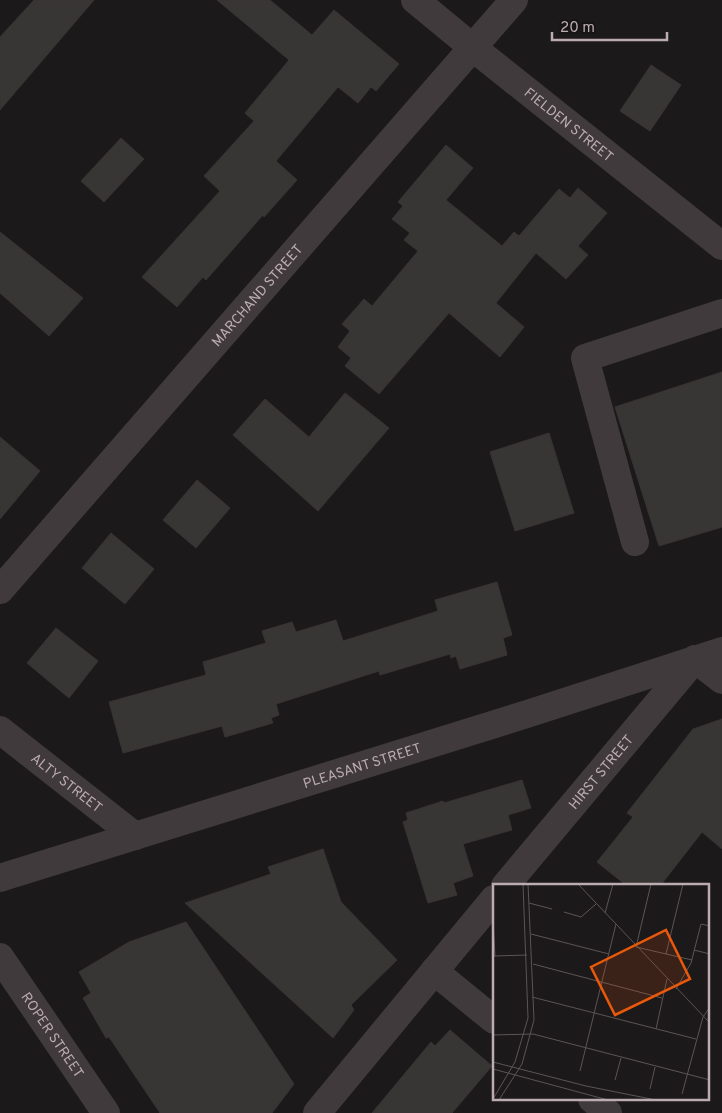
<svg xmlns="http://www.w3.org/2000/svg" width="722" height="1113" font-family="Overpass,sans-serif">
<rect width="100%" height="100%" fill="#1c191a"/>
<g fill="#383535" stroke="#383334">
<path d="M 34,0 L 94,0 L 0,110 L 0,37 Z"/>
<path d="M 217,0 L 270,0 L 312,35 L 334,10 L 399,64 L 376,91 L 371,87 L 358,103 L 338,87 L 276,161 L 297,180 L 264,217 L 263,215 L 206,280 L 203,277 L 177,307 L 142,277 L 220,191 L 204,176 L 254,121 L 245,113 L 289,60 Z"/>
<path d="M 651,65 L 681,85 L 650,131 L 620,111 Z"/>
<path d="M 121,138 L 144,159 L 104,202 L 81,181 Z"/>
<path d="M 446,145 L 473,168 L 446,200 L 502,246 L 514,232 L 519,236 L 559,189 L 570,198 L 578,188 L 607,213 L 578,246 L 588,255 L 566,279 L 536,253 L 496,303 L 524,327 L 500,357 L 449,313 L 379,394 L 345,366 L 351,358 L 338,347 L 350,331 L 342,324 L 364,299 L 372,306 L 418,251 L 404,240 L 410,233 L 392,219 L 403,206 L 398,202 Z"/>
<path d="M 0,232 L 83,298 L 49,336 L 0,293 Z"/>
<path d="M 722,372 L 722,527 L 659,546 L 615,407 Z"/>
<path d="M 345,393 L 389,428 L 318,511 L 233,435 L 265,399 L 309,437 Z"/>
<path d="M 549,433 L 574,513 L 515,531 L 490,452 Z"/>
<path d="M 0,437 L 40,471 L 0,519 Z"/>
<path d="M 197,480 L 230,508 L 196,548 L 163,520 Z"/>
<path d="M 111,533 L 154,569 L 125,604 L 82,568 Z"/>
<path d="M 497,582 L 512,635 L 503,638 L 507,655 L 460,669 L 456,656 L 451,658 L 450,654 L 380,675 L 379,671 L 276,704 L 279,715 L 271,718 L 273,723 L 225,737 L 222,726 L 123,753 L 109,702 L 206,675 L 203,662 L 266,643 L 262,631 L 292,622 L 296,632 L 336,620 L 343,641 L 438,611 L 435,600 Z"/>
<path d="M 56,628 L 98,661 L 69,698 L 27,663 Z"/>
<path d="M 722,719 L 722,849 L 702,832 L 660,886 L 627,886 L 597,862 L 633,817 L 627,813 L 693,729 Z"/>
<path d="M 522,780 L 531,808 L 508,815 L 512,830 L 463,844 L 473,876 L 453,883 L 457,895 L 428,903 L 403,822 L 408,820 L 406,813 L 443,801 L 444,803 Z"/>
<path d="M 323,849 L 341,902 L 397,960 L 351,1005 L 354,1010 L 333,1038 L 185,903 L 271,874 L 268,867 Z"/>
<path d="M 186,922 L 294,1084 L 272,1113 L 160,1113 L 109,1037 L 106,1038 L 83,998 L 91,993 L 79,972 L 129,942 Z"/>
<path d="M 450,1030 L 492,1066 L 452,1113 L 372,1113 L 431,1042 L 435,1046 Z"/>
</g>
<g fill="none" stroke-linecap="round" stroke-linejoin="round">
<g stroke="#413a3c" stroke-width="28">
<path id="s1" d="M 415,0 L 472,47 L 722,246"/>
<path d="M 635,542 L 585,358 L 722,313"/>
<path id="s2" d="M 0,590 L 514,0"/>
<path id="s3" d="M 0,730 L 135,836"/>
<path id="s4" d="M 0,878 L 527,714 L 722,651"/>
<path id="s5" d="M 505,886 L 695,659 L 722,680"/>
<path id="s6" d="M 0,957 L 106,1113"/>
<path d="M 434,971 L 494,1020"/>
<path d="M 592,1099 L 608,1113"/>
<path d="M 317,1113 L 494,899"/>
</g>
</g>
<g text-anchor="middle" stroke-width="5" stroke-linejoin="round" paint-order="stroke">
<g font-size="14" fill="#bbacb1" stroke="#171415">
<text dy="5" stroke="none"><textPath href="#s1" startOffset="198">FIELDEN STREET</textPath></text>
<text dy="5" stroke="none"><textPath href="#s2" startOffset="391">MARCHAND STREET</textPath></text>
<text dy="5" stroke="none"><textPath href="#s4" startOffset="379">PLEASANT STREET</textPath></text>
<text dy="5" stroke="none"><textPath href="#s5" startOffset="149">HIRST STREET</textPath></text>
<text dy="5" stroke="none"><textPath href="#s3" startOffset="85">ALTY STREET</textPath></text>
<text dy="5" stroke="none"><textPath href="#s6" startOffset="94">ROPER STREET</textPath></text>
</g>
</g>
<g transform="translate(493 884)">
<rect width="216" height="216" fill="#1c191a"/>
<path fill="none" stroke="#5c5456" stroke-width="1" d="M 85,0 L 217,139M 158,0 L 143,63 L 199,76M 36,19 L 59,25M 71,28 L 88,33 L 103,20M 112,29 L 120,0M 0,38 L 2,72M 38,50 L 116,70M 201,66 L 217,70M 173,70 L 190,0M 1,72 L 34,71M 40,80 L 169,114M 183,105 L 198,79 L 208,40 L 217,42M 39,113 L 203,155M 163,145 L 174,95M 0,151 L 40,150 L 217,196M 0,178 L 93,202 L 163,216M 0,185 L 115,216M 87,187 L 123,40M 122,196 L 128,174M 157,205 L 162,183M 189,210 L 210,133 L 217,123M 0,215 L 22,178 L 35,134 L 30,0M 6,216 L 29,180 L 41,136 L 35,0"/>
<path fill="#e8590c" fill-opacity="0.15" stroke="#e8590c" stroke-width="2.5" d="M 173,46 L 197,95 L 122,131 L 98,83 Z"/>
<rect width="216" height="216" fill="none" stroke="#bbacb1" stroke-width="2.5"/>
</g>
<path d="M552 32v8h115v-8" fill="none" stroke="#bbacb1" stroke-width="2.5"/>
<text x="560" y="32" font-size="15" fill="#bbacb1" stroke="#171415" stroke-width="4" paint-order="stroke">20 m</text>
</svg>
